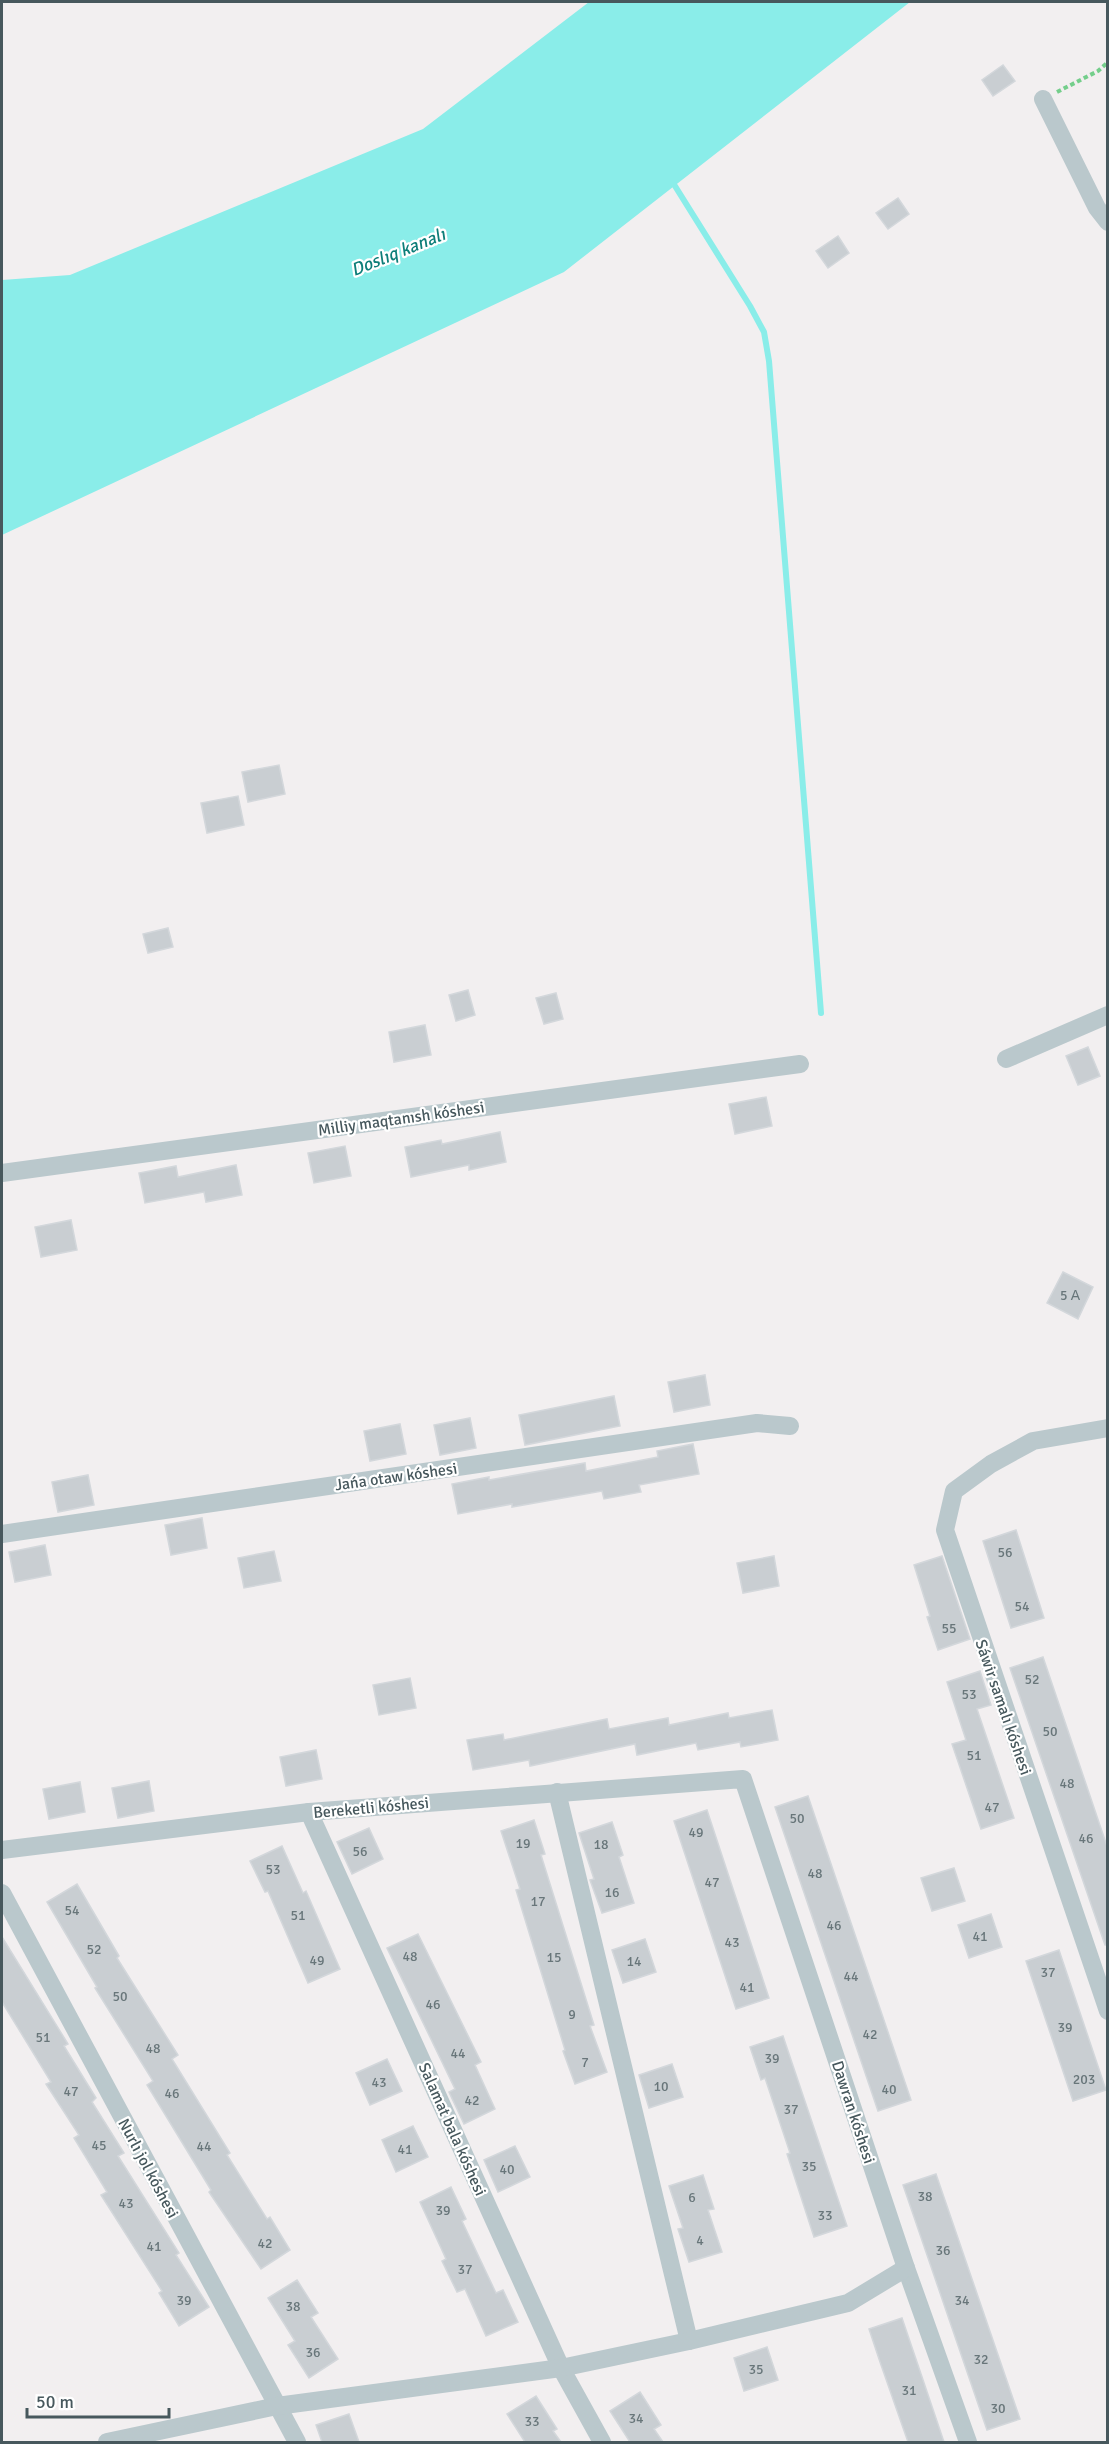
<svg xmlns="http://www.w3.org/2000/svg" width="1109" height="2444" font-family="Signika,sans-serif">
<rect width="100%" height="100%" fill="#f2eff0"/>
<path fill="#8aede9" d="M 589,2 L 910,2 L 564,272 L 2,535 L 2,280 L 70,275 L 423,129 Z"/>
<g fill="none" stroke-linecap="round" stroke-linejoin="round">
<path stroke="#8aede9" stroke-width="6" d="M 675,186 L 750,306 L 764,332 L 769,361 L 821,1013"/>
</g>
<g fill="#c9ced2" stroke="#d3d7db" stroke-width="1.5">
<path d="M 1003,65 L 1015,81 L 993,96 L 982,80 Z"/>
<path d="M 898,198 L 909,214 L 888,229 L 876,213 Z"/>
<path d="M 838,236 L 849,253 L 828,268 L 816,251 Z"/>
<path d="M 279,765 L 285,794 L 248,802 L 242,772 Z"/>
<path d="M 238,796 L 244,825 L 207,833 L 201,803 Z"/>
<path d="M 168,928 L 173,947 L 148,953 L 143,934 Z"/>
<path d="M 468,990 L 475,1015 L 456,1021 L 449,995 Z"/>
<path d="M 556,993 L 563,1019 L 544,1024 L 536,998 Z"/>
<path d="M 425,1025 L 431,1055 L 394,1062 L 389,1032 Z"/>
<path d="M 1088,1047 L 1100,1076 L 1078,1085 L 1066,1056 Z"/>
<path d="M 766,1097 L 772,1126 L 735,1134 L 729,1104 Z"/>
<path d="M 500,1132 L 506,1162 L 469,1170 L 469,1165 L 411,1177 L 405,1147 L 441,1140 L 442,1144 Z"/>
<path d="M 345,1146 L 351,1176 L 314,1183 L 308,1153 Z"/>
<path d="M 236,1165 L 242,1195 L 206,1202 L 204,1192 L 145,1203 L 139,1173 L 176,1166 L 178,1177 Z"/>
<path d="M 71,1220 L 77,1250 L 41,1257 L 35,1227 Z"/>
<path d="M 1063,1272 L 1093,1287 L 1078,1319 L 1047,1303 Z"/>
<path d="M 705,1375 L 710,1405 L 674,1412 L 668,1382 Z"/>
<path d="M 614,1396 L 620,1426 L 525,1445 L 519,1415 Z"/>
<path d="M 470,1418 L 476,1448 L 440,1455 L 434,1425 Z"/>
<path d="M 400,1424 L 406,1454 L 370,1461 L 364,1431 Z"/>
<path d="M 693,1444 L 699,1474 L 639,1485 L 641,1492 L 604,1499 L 602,1491 L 512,1507 L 512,1504 L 458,1514 L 452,1484 L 489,1477 L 489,1480 L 585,1463 L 586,1471 L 658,1457 L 657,1451 Z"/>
<path d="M 88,1475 L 94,1505 L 58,1512 L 52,1482 Z"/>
<path d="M 202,1518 L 207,1548 L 171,1555 L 165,1525 Z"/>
<path d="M 1016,1530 L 1044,1618 L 1011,1628 L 983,1541 Z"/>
<path d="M 45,1545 L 51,1575 L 15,1582 L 9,1552 Z"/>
<path d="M 274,1551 L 281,1581 L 244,1588 L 238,1558 Z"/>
<path d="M 774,1556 L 779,1586 L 743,1593 L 737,1563 Z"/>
<path d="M 942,1556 L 970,1639 L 938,1650 L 927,1617 L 930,1616 L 914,1565 Z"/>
<path d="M 1043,1657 L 1107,1846 L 1107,1945 L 1105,1945 L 1010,1668 Z"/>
<path d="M 980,1671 L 991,1705 L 977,1709 L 1014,1818 L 981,1829 L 952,1744 L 966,1740 L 947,1682 Z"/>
<path d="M 410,1678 L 416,1708 L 379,1715 L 373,1685 Z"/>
<path d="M 772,1710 L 778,1740 L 741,1747 L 740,1742 L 698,1750 L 696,1743 L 637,1755 L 635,1744 L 530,1766 L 529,1760 L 473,1770 L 467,1740 L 503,1734 L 504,1740 L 607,1719 L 609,1729 L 668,1718 L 669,1725 L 728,1713 L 729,1718 Z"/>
<path d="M 316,1750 L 322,1779 L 286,1786 L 280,1757 Z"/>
<path d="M 149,1781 L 154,1811 L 118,1818 L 112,1788 Z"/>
<path d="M 80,1782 L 85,1812 L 49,1819 L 43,1789 Z"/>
<path d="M 808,1796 L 911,2100 L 878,2111 L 775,1807 Z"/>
<path d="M 707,1810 L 769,1998 L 736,2009 L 674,1821 Z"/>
<path d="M 534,1820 L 545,1854 L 541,1855 L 594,2025 L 590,2026 L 607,2072 L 575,2084 L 563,2051 L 565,2050 L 516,1890 L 520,1889 L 501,1831 Z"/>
<path d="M 612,1822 L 623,1855 L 619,1857 L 634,1903 L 602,1913 L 590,1880 L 594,1879 L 579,1833 Z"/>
<path d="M 369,1828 L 383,1859 L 352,1874 L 337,1842 Z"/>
<path d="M 282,1846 L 303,1893 L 306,1891 L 340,1969 L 308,1983 L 268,1891 L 265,1892 L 250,1861 Z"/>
<path d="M 954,1868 L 965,1901 L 932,1911 L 921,1878 Z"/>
<path d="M 77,1884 L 119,1956 L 117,1958 L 178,2055 L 172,2059 L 230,2153 L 227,2155 L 267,2219 L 270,2217 L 290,2250 L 261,2269 L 209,2192 L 211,2190 L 147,2085 L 153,2081 L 95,1988 L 97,1987 L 47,1902 Z"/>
<path d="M 991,1914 L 1002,1947 L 969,1958 L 958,1925 Z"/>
<path d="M 418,1934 L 481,2062 L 475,2065 L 495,2109 L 464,2124 L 449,2092 L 455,2089 L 387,1948 Z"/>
<path d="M 2,1937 L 68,2044 L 64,2046 L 96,2098 L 92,2102 L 124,2153 L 118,2156 L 179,2253 L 176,2255 L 209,2307 L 179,2326 L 159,2293 L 162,2291 L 101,2195 L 107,2192 L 74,2138 L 79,2135 L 46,2084 L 51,2082 L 2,2002 Z"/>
<path d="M 645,1939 L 656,1972 L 623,1983 L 612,1950 Z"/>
<path d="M 1059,1950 L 1106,2090 L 1073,2101 L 1026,1961 Z"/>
<path d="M 783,2036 L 847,2226 L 814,2237 L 787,2154 L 790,2153 L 765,2078 L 761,2080 L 750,2047 Z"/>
<path d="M 387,2059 L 402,2091 L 370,2105 L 356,2073 Z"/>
<path d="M 672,2064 L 683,2097 L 649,2108 L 639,2075 Z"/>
<path d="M 413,2126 L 428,2157 L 396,2172 L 382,2140 Z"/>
<path d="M 515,2146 L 530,2177 L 498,2192 L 484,2160 Z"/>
<path d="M 936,2174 L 1020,2419 L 987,2430 L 903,2185 Z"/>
<path d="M 703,2175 L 714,2209 L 708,2210 L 722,2252 L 689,2262 L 678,2229 L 683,2228 L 669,2186 Z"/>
<path d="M 451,2187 L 466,2219 L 462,2221 L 496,2293 L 503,2290 L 518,2322 L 486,2336 L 465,2289 L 457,2292 L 442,2261 L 446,2259 L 420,2202 Z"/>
<path d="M 297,2280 L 318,2313 L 311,2317 L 338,2359 L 309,2378 L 288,2345 L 295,2341 L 268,2298 Z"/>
<path d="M 902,2318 L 919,2368 L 944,2442 L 908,2442 L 880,2362 L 869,2329 Z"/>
<path d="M 767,2347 L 778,2380 L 744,2391 L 734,2358 Z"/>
<path d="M 640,2392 L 661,2425 L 654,2429 L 663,2442 L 630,2442 L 610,2411 Z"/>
<path d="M 536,2396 L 557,2429 L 553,2431 L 561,2442 L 525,2442 L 507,2414 Z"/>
<path d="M 349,2414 L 359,2442 L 322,2442 L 316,2425 Z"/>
</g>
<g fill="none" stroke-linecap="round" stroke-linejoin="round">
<path stroke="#74ce8b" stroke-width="4" stroke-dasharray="4.5 3" stroke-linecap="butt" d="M 1057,92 L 1098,71 L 1108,62"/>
<g stroke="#bac8cc" stroke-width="18">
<path d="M 1043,99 L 1097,208 L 1108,222"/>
<path d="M 1006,1059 L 1108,1015"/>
<path d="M 2,1173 L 800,1064"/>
<path d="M 1108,1428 L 1033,1441 L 991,1464 L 954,1491 L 945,1530 L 1108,2011"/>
<path d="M 2,1534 L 757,1423 L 790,1426"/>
<path d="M 557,1792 L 689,2341"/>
<path d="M 309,1812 L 561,2368 L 602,2442"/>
<path d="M 2,1850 L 309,1812 L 743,1779 L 906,2268 L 968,2442"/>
<path d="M 2,1893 L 297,2442"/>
<path d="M 107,2442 L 277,2406 L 561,2368 L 689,2341 L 848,2303 L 906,2268"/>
</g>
</g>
<g text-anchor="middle" stroke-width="4.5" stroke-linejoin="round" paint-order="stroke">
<g font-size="14" fill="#68767a">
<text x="1070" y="1300">5 А</text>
<text x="1005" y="1557">56</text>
<text x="1022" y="1611">54</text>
<text x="949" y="1633">55</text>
<text x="1032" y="1684">52</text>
<text x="969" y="1699">53</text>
<text x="1050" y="1736">50</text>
<text x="974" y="1760">51</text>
<text x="1067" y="1788">48</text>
<text x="992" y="1812">47</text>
<text x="797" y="1823">50</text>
<text x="696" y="1837">49</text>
<text x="1086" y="1843">46</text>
<text x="523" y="1848">19</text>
<text x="601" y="1849">18</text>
<text x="360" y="1856">56</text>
<text x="273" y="1874">53</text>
<text x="815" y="1878">48</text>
<text x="712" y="1887">47</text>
<text x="612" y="1897">16</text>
<text x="538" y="1906">17</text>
<text x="72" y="1915">54</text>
<text x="298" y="1920">51</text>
<text x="834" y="1930">46</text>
<text x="980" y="1941">41</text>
<text x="732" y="1947">43</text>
<text x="94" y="1954">52</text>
<text x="410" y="1961">48</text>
<text x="554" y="1962">15</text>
<text x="317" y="1965">49</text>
<text x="634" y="1966">14</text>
<text x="1048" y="1977">37</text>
<text x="851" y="1981">44</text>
<text x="747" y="1992">41</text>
<text x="120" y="2001">50</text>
<text x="433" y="2009">46</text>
<text x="572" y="2019">9</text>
<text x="1065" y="2032">39</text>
<text x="870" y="2039">42</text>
<text x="43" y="2042">51</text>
<text x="153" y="2053">48</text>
<text x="458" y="2058">44</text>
<text x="772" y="2063">39</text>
<text x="585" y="2067">7</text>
<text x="1084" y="2084">203</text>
<text x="379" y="2087">43</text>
<text x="661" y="2091">10</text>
<text x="889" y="2094">40</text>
<text x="71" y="2096">47</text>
<text x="172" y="2098">46</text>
<text x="472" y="2105">42</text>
<text x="791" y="2114">37</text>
<text x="99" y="2150">45</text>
<text x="204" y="2151">44</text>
<text x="405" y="2154">41</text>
<text x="809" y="2171">35</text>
<text x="507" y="2174">40</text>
<text x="925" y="2201">38</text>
<text x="692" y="2202">6</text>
<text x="126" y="2208">43</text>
<text x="443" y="2215">39</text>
<text x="825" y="2220">33</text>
<text x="700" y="2245">4</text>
<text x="265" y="2248">42</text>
<text x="154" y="2251">41</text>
<text x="943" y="2255">36</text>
<text x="465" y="2274">37</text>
<text x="184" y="2305">39</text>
<text x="962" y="2305">34</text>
<text x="293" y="2311">38</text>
<text x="313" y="2357">36</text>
<text x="981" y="2364">32</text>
<text x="756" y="2374">35</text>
<text x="909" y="2395">31</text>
<text x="998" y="2413">30</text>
<text x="636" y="2423">34</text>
<text x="532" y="2426">33</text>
</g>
<g font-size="16" fill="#47585d" stroke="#fff">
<text transform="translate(401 1118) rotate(-8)" y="6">Milliy maqtanısh kóshesi</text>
<text transform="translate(396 1476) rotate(-8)" y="6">Jańa otaw kóshesi</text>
<text transform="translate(1004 1707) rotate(71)" y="6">Sáwir samalı kóshesi</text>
<text transform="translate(371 1807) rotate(-5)" y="6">Bereketli kóshesi</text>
<text transform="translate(854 2112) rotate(72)" y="6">Dawran kóshesi</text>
<text transform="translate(453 2129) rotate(66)" y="6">Salamat bala kóshesi</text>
<text transform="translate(149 2168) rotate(62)" y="6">Nurlı jol kóshesi</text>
</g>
<g font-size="18" font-style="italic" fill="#0d7e79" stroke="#fff">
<text transform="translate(398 252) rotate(-22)" y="6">Doslıq kanalı</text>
</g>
</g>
<rect width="1109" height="2444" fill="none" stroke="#47585d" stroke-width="6"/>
<path d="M27 2408v9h142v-9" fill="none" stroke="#47585d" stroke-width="3"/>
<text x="36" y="2408" font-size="18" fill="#47585d" stroke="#ffffff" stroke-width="4.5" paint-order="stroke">50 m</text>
</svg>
